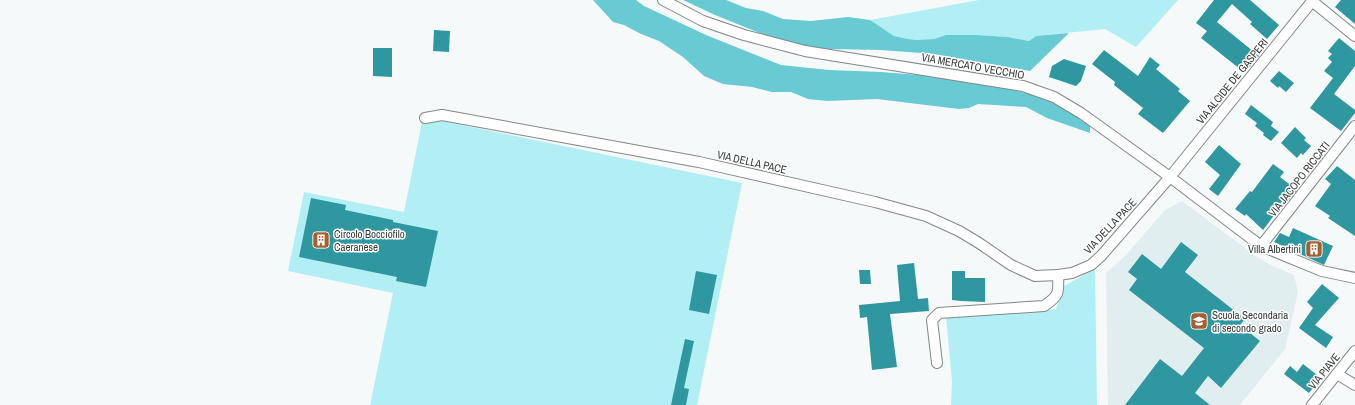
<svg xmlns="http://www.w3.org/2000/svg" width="1355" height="405" font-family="'Archivo Narrow',sans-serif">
<rect width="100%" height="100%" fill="#f5f9f9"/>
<path fill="#e1eeef" d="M 1182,201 L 1257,257 L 1273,266 L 1294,275 L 1298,292 L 1285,349 L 1240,405 L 1108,405 L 1106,273 L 1125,256 L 1165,210 Z"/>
<g fill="#b1eff4">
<path d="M 979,0 L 1178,0 L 1136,47 L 1105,29 L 1036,36 L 1029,41 L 1008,37 L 977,35 L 946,35 L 934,39 L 917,40 L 908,39 L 894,36 L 870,20 Z"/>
<path d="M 423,117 L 742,183 L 697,405 L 370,405 L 393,293 L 288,271 L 304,192 L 404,212 Z"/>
<path d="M 1095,269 L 1097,405 L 951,405 L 952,381 L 946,316 L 1056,309 L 1064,286 Z"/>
</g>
<g fill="#68cad2">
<path d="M 593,0 L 636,0 L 644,6 L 706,35 L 781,65 L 829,70 L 881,72 L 931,76 L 1004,88 L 1047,98 L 1062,105 L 1090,126 L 1090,133 L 1047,118 L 1026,107 L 978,104 L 969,108 L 959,109 L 877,99 L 827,101 L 808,99 L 791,92 L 772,92 L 752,87 L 723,84 L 704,76 L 683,57 L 659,41 L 641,34 L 624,25 L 613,22 Z"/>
<path d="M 683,0 L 726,0 L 746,8 L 763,11 L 783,19 L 811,21 L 848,17 L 870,20 L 894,36 L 908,39 L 917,40 L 934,39 L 946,35 L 977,35 L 1008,37 L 1029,41 L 1036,36 L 1069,33 L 1030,71 L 934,54 L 881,50 L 830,49 L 787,44 L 715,15 Z"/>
</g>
<g fill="#2f979f">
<path d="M 1214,0 L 1250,0 L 1279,25 L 1267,39 L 1250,24 L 1252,22 L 1232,4 L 1217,22 L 1259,56 L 1245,73 L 1201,38 L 1207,31 L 1196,23 Z"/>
<path d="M 1341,0 L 1355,0 L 1355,24 L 1335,7 Z"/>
<path d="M 434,30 L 450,31 L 449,52 L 433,51 Z"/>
<path d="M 1339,38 L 1355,51 L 1355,66 L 1334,94 L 1355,110 L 1355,113 L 1341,131 L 1310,108 L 1333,78 L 1324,71 L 1332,62 L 1328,58 L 1332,54 L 1328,51 Z"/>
<path d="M 373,48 L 392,48 L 392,77 L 373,76 Z"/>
<path d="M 1104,50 L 1138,76 L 1150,57 L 1160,65 L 1156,69 L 1180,89 L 1178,91 L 1190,101 L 1163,133 L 1138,114 L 1143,108 L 1114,85 L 1115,82 L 1092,64 Z"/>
<path d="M 1064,59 L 1086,66 L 1081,81 L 1076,86 L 1049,77 L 1052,66 Z"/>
<path d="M 1279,71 L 1294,83 L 1286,92 L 1279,86 L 1278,88 L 1270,81 Z"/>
<path d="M 1251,105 L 1273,122 L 1271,126 L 1279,132 L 1271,141 L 1263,135 L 1264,133 L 1255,126 L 1257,123 L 1245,114 Z"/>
<path d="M 1295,127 L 1306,138 L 1304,140 L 1311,146 L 1303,155 L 1301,153 L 1297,158 L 1281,143 Z"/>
<path d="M 1219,145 L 1241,164 L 1218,196 L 1209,189 L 1220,175 L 1205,162 Z"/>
<path d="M 1273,164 L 1284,172 L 1280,177 L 1297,190 L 1287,202 L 1285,201 L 1263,230 L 1246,214 L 1245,216 L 1235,209 L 1250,191 L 1252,192 Z"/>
<path d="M 1337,166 L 1355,180 L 1355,236 L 1328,218 L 1330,216 L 1315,206 L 1331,184 L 1325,179 Z"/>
<path d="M 311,198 L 346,205 L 345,210 L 393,220 L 393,222 L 438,231 L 426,287 L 396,281 L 397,277 L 299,257 Z"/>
<path d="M 1293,228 L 1333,246 L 1324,265 L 1274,242 L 1280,233 L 1289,237 Z"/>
<path d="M 1181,242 L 1198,255 L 1185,272 L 1245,319 L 1240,325 L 1260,341 L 1221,388 L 1208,376 L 1195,393 L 1210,405 L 1125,405 L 1160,359 L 1182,376 L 1204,348 L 1129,290 L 1137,279 L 1128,272 L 1142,254 L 1161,269 Z"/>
<path d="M 914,263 L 918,299 L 928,298 L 929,311 L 890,314 L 897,367 L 872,370 L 867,317 L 860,318 L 859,305 L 900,301 L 897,265 Z"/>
<path d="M 859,270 L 870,270 L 871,284 L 860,284 Z"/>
<path d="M 696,271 L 717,275 L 709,314 L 689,310 Z"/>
<path d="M 952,271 L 965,271 L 965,278 L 985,278 L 985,302 L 961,301 L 952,300 Z"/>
<path d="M 1322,284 L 1339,298 L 1315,325 L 1333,337 L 1326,348 L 1299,328 L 1313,308 L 1307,302 Z"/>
<path d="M 685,339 L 694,341 L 684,388 L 689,389 L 686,405 L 671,405 Z"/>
<path d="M 1303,364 L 1321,378 L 1309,393 L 1284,374 L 1290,366 L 1297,372 Z"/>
</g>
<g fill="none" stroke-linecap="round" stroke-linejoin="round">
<defs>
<g id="street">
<path d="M 663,0 L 703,21 L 744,35 L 805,51 L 1023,86 L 1054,97 L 1081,113 L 1170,177 L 1261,246 L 1322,271 L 1355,278"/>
<path d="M 1312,1 L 1355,36"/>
<path d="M 425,118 L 442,115 L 699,162 L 875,202 L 926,216 L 959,231 L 979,243 L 1011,265 L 1035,276 L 1058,275 L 1072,273 L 1091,265 L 1101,256 L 1170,177 L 1313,0"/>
<path d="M 1261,246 L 1355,126"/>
<path d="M 937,363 L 932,320 L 939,313 L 1044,306 C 1059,296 1059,293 1058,275"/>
<path d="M 1337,374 L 1355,385"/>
<path d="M 1312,405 L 1355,351"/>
</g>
</defs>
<use href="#street" stroke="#838787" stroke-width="12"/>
<use href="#street" stroke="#fff" stroke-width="10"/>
</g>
<defs>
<symbol id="building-square" viewBox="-11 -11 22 22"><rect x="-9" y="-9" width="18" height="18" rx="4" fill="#a45f31" stroke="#fff"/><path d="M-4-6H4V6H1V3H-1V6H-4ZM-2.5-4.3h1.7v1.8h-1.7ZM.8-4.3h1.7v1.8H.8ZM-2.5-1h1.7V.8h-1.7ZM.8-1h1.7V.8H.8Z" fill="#fff"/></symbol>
<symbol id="school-square" viewBox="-11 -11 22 22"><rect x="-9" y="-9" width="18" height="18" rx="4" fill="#a45f31" stroke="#fff"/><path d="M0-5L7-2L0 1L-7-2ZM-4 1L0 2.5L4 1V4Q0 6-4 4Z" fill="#fff"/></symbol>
</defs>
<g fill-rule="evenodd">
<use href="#building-square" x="311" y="230" width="20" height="20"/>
<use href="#building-square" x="1304" y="239" width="20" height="20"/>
<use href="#school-square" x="1189" y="311" width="20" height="20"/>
</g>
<g text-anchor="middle" stroke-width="3" stroke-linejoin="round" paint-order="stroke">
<g font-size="11" fill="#383a3a" stroke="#fff">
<text transform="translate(973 66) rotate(10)" y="4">VIA MERCATO VECCHIO</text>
<text transform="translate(1232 81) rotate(-51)" y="4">VIA ALCIDE DE GASPERI</text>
<text transform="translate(752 162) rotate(13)" y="4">VIA DELLA PACE</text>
<text transform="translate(1299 179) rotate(-52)" y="4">VIA JACOPO RICCATI</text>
<text transform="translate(1110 226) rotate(-47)" y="4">VIA DELLA PACE</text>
<text transform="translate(1324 371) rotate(-51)" y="4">VIA PIAVE</text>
</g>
<g font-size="11" fill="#383a3a" stroke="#fff" text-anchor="start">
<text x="334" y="238">Circolo Bocciofilo<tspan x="334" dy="13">Caeranese</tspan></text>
<text x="1301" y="253" text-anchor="end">Villa Albertini</text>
<text x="1212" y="319">Scuola Secondaria<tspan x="1212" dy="13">di secondo grado</tspan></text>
</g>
</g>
</svg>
